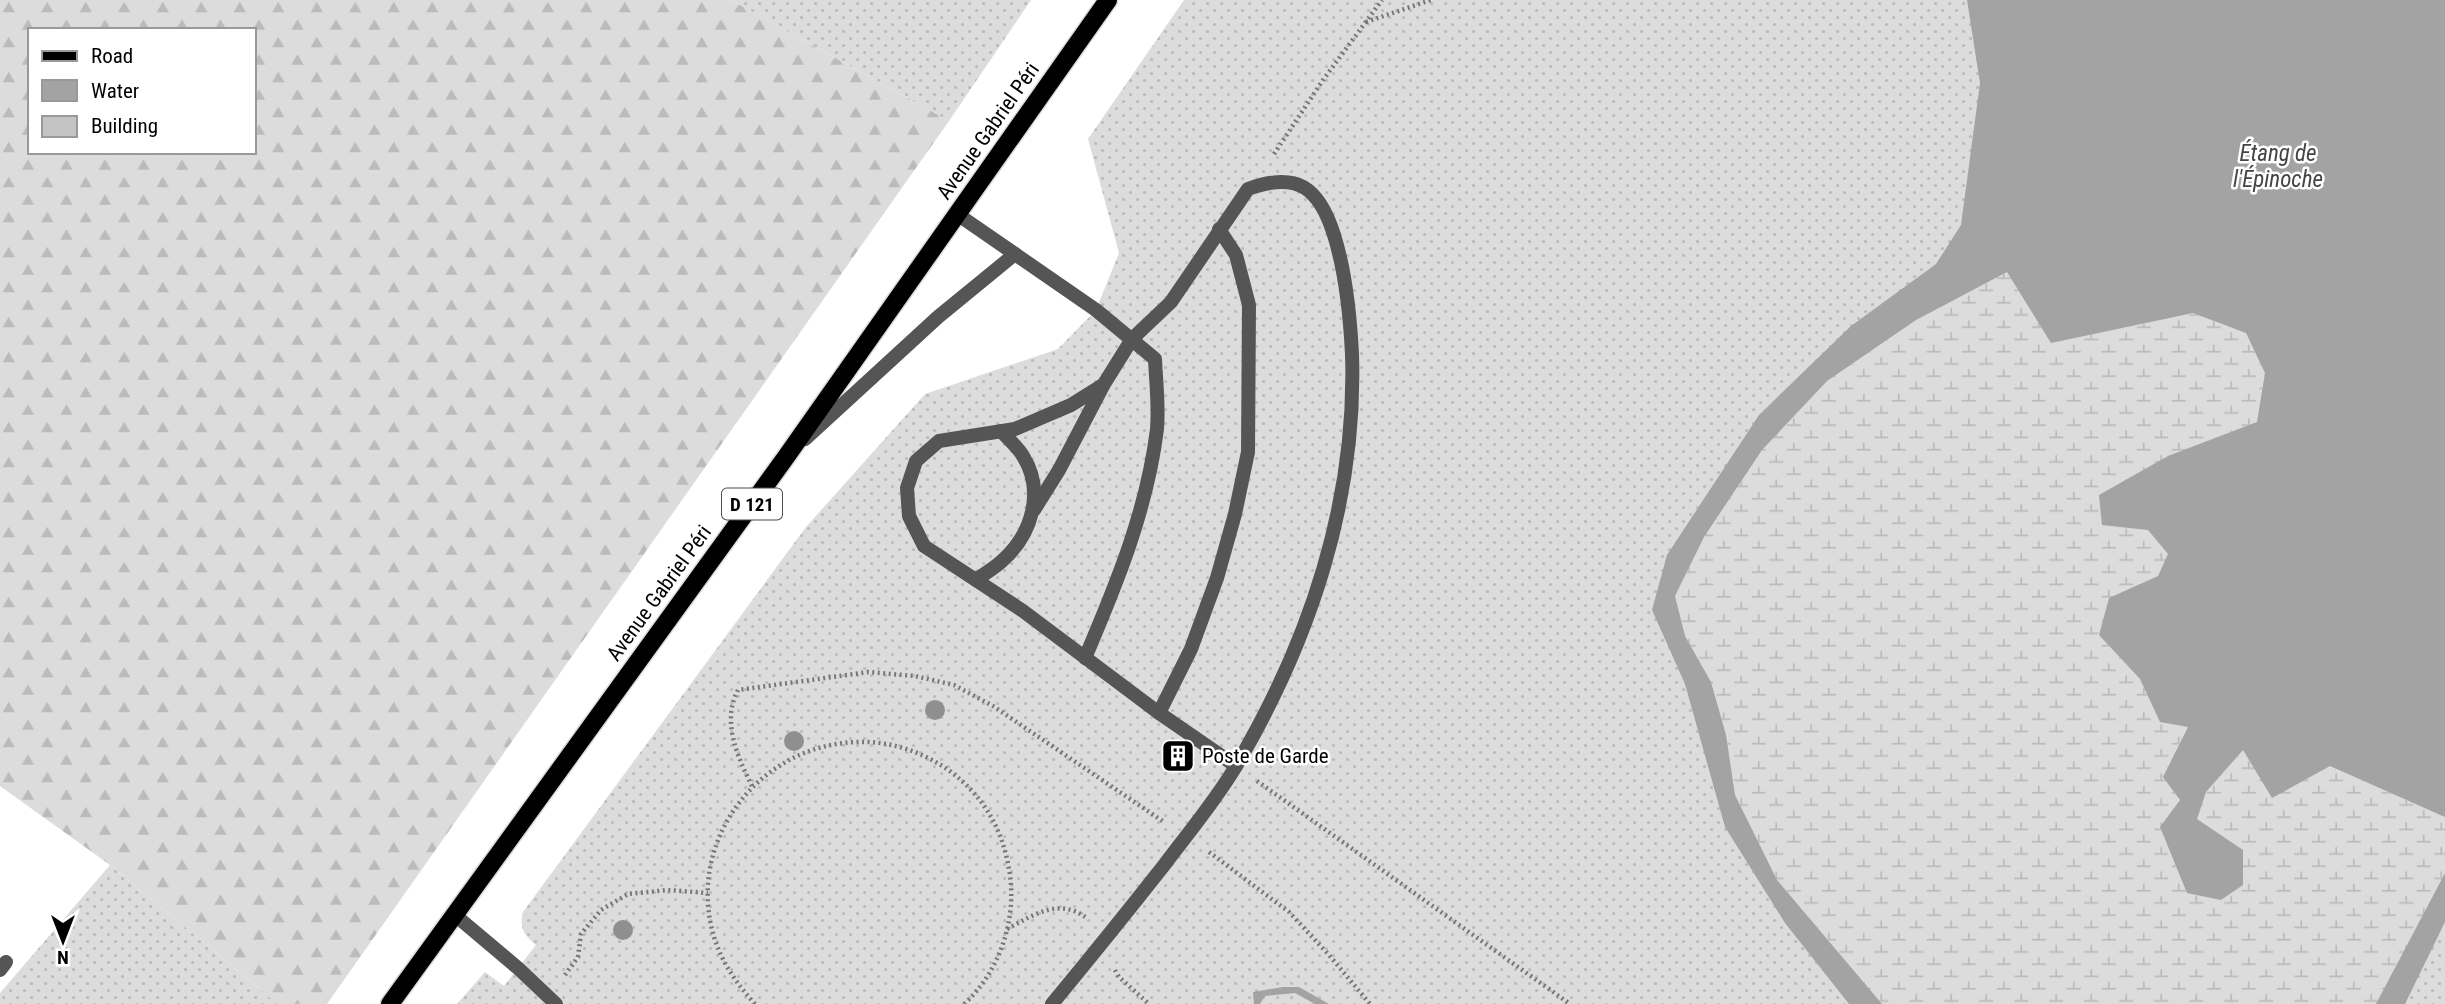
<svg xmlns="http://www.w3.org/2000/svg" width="2445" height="1004" font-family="'Roboto Condensed',sans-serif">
<defs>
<pattern id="grass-dots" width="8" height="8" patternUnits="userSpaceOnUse" patternTransform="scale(1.75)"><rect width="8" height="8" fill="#dcdcdc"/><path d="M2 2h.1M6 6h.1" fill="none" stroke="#bbb" stroke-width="1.8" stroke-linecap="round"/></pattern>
<pattern id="forest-firs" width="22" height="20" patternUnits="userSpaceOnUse" patternTransform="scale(1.75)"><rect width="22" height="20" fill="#dcdcdc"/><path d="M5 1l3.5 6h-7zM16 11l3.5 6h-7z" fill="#bbb"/></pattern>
<pattern id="wetland-marsh" width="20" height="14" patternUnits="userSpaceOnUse" patternTransform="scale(1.75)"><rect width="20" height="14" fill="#dcdcdc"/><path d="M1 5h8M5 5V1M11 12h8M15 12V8" fill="none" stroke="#bbb"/></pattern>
</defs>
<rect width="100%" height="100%" fill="#fff"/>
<g fill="url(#grass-dots)">
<path d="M 731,0 L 1031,0 L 949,121 Z"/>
<path d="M 1184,0 L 2445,0 L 2445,1004 L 457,1004 L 485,972 L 504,986 L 536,945 C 524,935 519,928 523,912 L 806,527 L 925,394 L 1058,349 L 1096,310 L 1119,253 L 1088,139 Z"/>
<path d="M 110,865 L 278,1004 L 0,1004 L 0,993 Z"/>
</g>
<path fill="url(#forest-firs)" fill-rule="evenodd" d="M 0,0 L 731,0 L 949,121 L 327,1004 L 278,1004 L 110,865 L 0,786 ZM 30,30 L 254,30 L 254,152 L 30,152 Z"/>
<path fill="url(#wetland-marsh)" d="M 2007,272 L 2051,343 L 2193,313 L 2246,333 L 2265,373 L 2257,422 L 2168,456 L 2103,525 L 2148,530 L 2168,554 L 2158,576 L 2109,598 L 2099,635 L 2140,679 L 2160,722 L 2188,726 L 2163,776 L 2180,800 L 2175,863 L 2187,892 L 2243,850 L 2197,819 L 2206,792 L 2243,750 L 2329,766 L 2445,817 L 2445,873 L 2376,1004 L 1882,1004 L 1777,880 L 1735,795 L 1726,735 L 1711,682 L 1685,636 L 1675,596 L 1704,537 L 1762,450 L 1827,381 L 1916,320 Z"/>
<g fill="#a3a3a3">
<path d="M 1967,0 L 2445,0 L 2445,817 L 2330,766 L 2272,798 L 2243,750 L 2206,792 L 2197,819 L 2243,850 L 2243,885 L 2221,900 L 2187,893 L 2160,827 L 2180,800 L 2163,777 L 2188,727 L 2160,722 L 2140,679 L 2099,635 L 2109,598 L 2158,576 L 2168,554 L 2148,530 L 2102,525 L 2099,495 L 2168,456 L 2257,422 L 2265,373 L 2246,333 L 2193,313 L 2051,343 L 2007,272 L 1916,320 L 1827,381 L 1762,450 L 1704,537 L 1675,596 L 1685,636 L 1711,682 L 1726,735 L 1735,795 L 1777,880 L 1882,1004 L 1849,1004 L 1785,923 L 1725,827 L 1685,684 L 1652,610 L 1667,555 L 1759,415 L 1851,326 L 1936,264 L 1961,225 L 1980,83 Z"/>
<path d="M 2445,873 L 2445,922 L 2405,1004 L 2376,1004 Z"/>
<path d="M 1283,987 L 1299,987 L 1329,1004 L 1315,1004 L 1295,993 L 1265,996 L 1260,1004 L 1254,1004 L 1253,992 Z"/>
</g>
<path fill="#c4c4c4" stroke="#999" stroke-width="2" d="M 1175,741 L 1192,754 L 1180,770 L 1163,757 Z"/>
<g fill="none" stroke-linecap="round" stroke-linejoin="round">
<defs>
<path id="primary" d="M 390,1004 L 786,457 L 1108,0"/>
</defs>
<use href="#primary" stroke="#dbdbdb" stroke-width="21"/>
<g stroke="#777" stroke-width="4.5" stroke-dasharray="2 3.5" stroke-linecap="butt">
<path d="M 1366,22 L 1431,0"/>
<path d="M 1274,154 L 1323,80 L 1382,0"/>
<path d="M 1257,781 L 1570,1004"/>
<path d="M 752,786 C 738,758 721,721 738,690 L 868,672 L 915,676 L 954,685 L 993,706 L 1164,822"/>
<path d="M 1209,852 L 1289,912 L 1329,955 L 1370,1004"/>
<path d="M 1007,929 C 1035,914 1060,897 1088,919"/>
<path d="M 1115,970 L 1119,977 L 1149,1004"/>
<path d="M 565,975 L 578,957 L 581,934 L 601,910 L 628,894 L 668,890 L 708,893"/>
<path d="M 755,1004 C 737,984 722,963 714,937 C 685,841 759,744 858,742 C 890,741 920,751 947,769 C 982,794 1002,827 1009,869 C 1018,917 1000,972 964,1004"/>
</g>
<g stroke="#555" stroke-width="14">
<path d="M 957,214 L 1096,310 L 1155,359 C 1156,382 1159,406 1157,429 C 1147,510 1117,583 1085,658"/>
<path d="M 1103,385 L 1071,405 L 1015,429 L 939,441 L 916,461 L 907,488 L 909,516 L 924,546 L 1023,611 L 1159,713 L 1236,766"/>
<path d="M 805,439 L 938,317 L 1015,254"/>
<path d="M 1034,510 L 1059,470 L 1104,384 L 1132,339 L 1171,302 L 1248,189 C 1297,171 1319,187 1334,235 C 1346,273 1350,314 1352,354 C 1357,500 1310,641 1236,766 C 1216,800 1189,832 1165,864 C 1128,911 1090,958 1052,1004"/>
<path d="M 976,580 C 985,573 995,568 1003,560 C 1032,534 1045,491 1023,456 C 1018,447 1008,439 1001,431"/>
<path d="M 1159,713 L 1191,649 L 1217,578 L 1235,514 L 1248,452 L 1249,305 L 1236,255 L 1219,229"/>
<path d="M 455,915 L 519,969 L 556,1004"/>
<path d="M 0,970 L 6,962"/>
</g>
<use href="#primary" stroke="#000" stroke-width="18"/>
</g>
<g fill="#8f8f8f">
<circle cx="935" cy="710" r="10"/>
<circle cx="794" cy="741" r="10"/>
<circle cx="623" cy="930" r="10"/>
</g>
<defs>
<symbol id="building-square" viewBox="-11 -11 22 22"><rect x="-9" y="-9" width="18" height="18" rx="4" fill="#000" stroke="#fff"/><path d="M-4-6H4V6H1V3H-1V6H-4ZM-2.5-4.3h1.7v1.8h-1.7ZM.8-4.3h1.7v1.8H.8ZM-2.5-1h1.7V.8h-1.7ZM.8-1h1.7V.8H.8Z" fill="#fff"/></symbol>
</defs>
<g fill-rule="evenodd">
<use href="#building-square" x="1159" y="737" width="38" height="38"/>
</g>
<g text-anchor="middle" stroke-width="5" stroke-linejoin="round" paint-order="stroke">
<rect fill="#fff" stroke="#4c4c4c" stroke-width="2" x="722" y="488.5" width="60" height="31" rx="5"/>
<g font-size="19" font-weight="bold" fill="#000">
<text x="752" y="511">D 121</text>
</g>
<g font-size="21" fill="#000" stroke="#fff">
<text transform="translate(988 131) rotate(-55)" y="7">Avenue Gabriel Péri</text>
<text transform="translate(659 593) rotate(-54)" y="7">Avenue Gabriel Péri</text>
</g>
<g font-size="21" fill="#000" stroke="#fff" text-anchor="start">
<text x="1202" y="763">Poste de Garde</text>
</g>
<g font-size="23" font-style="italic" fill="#444" stroke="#fff">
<text x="2278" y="161">Étang de<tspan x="2278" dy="26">l'Épinoche</tspan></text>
</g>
</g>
<rect x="28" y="28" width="228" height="126" fill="#ffffff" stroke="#999999" stroke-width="2"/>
<rect x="42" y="51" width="35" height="10" fill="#000000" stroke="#999999" stroke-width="2"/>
<text x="91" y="63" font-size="21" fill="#000000">Road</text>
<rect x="42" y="80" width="35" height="21" fill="#a3a3a3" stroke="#999999" stroke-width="2"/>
<text x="91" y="98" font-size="21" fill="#000000">Water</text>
<rect x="42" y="116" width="35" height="21" fill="#c4c4c4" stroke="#999999" stroke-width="2"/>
<text x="91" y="133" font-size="21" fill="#000000">Building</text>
<g transform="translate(63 941) rotate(180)" stroke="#ffffff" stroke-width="5" paint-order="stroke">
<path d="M0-5L12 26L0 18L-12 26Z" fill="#000000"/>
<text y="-10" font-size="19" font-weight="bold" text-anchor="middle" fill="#000000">N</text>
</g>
</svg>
